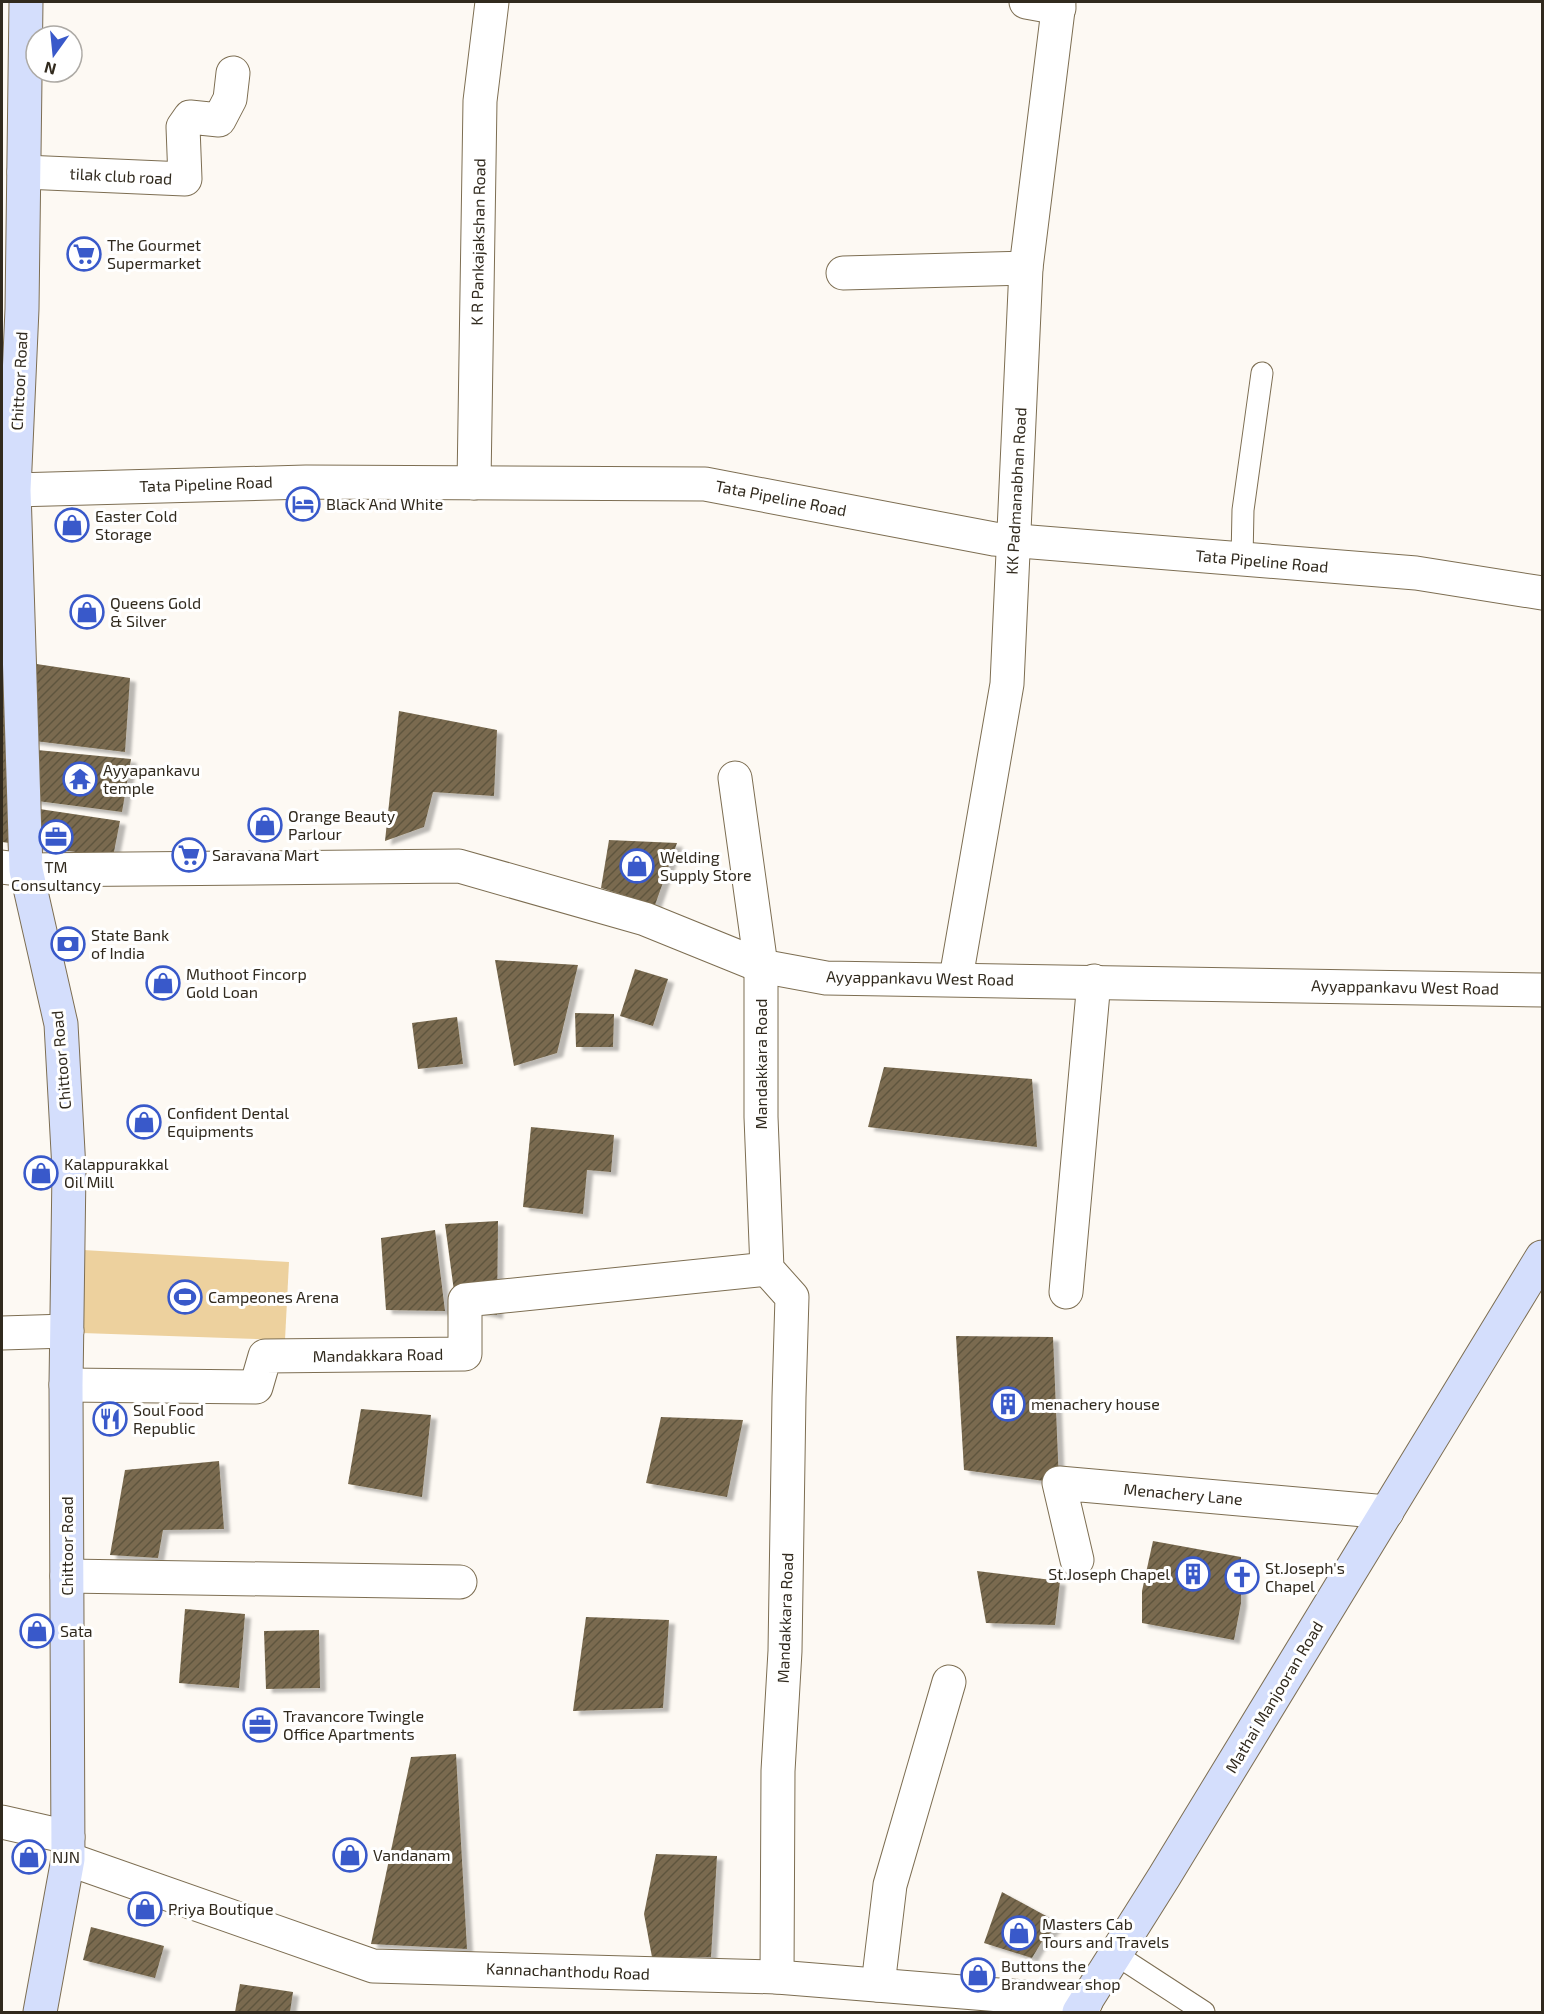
<svg xmlns="http://www.w3.org/2000/svg" width="1544" height="2014" font-family="'Exo 2',sans-serif">
<defs>
<pattern id="building-hatch" width="6" height="6" patternUnits="userSpaceOnUse" patternTransform="scale(1.5)"><rect width="6" height="6" fill="#7a6b4f"/><path d="M-1 1l2-2M0 6l6-6M5 7l2-2" fill="none" stroke="#5f543e"/></pattern>
<filter id="shadow"><feDropShadow dx="6" dy="4" stdDeviation="1.5" flood-color="#0004"/></filter>
</defs>
<rect width="100%" height="100%" fill="#fdf9f3"/>
<path fill="#edd19e" d="M 83,1250 L 289,1262 L 285,1340 L 82,1333 Z"/>
<g fill="url(#building-hatch)" filter="url(#shadow)">
<path d="M 3,659 L 130,678 L 125,752 L 27,740 L 26,807 L 120,821 L 113,857 L 2,842 Z"/>
<path d="M 399,711 L 497,730 L 494,796 L 433,792 L 424,827 L 385,841 Z"/>
<path d="M 37,750 L 131,759 L 122,812 L 30,800 Z"/>
<path d="M 609,840 L 677,843 L 655,905 L 601,888 Z"/>
<path d="M 495,960 L 578,965 L 557,1053 L 514,1066 Z"/>
<path d="M 635,969 L 668,979 L 653,1026 L 620,1016 Z"/>
<path d="M 575,1013 L 614,1014 L 613,1047 L 576,1047 Z"/>
<path d="M 457,1017 L 463,1064 L 418,1069 L 412,1023 Z"/>
<path d="M 884,1067 L 1032,1079 L 1037,1147 L 868,1127 Z"/>
<path d="M 531,1127 L 614,1135 L 611,1172 L 587,1170 L 583,1214 L 523,1207 Z"/>
<path d="M 498,1221 L 497,1315 L 456,1306 L 445,1224 Z"/>
<path d="M 435,1230 L 445,1311 L 386,1310 L 381,1238 Z"/>
<path d="M 956,1336 L 1053,1337 L 1059,1483 L 964,1470 Z"/>
<path d="M 361,1409 L 431,1415 L 422,1497 L 348,1484 Z"/>
<path d="M 661,1417 L 743,1420 L 727,1497 L 646,1483 Z"/>
<path d="M 219,1461 L 224,1529 L 163,1530 L 158,1558 L 110,1555 L 125,1470 Z"/>
<path d="M 1153,1541 L 1241,1557 L 1241,1603 L 1234,1640 L 1142,1623 L 1142,1591 Z"/>
<path d="M 977,1571 L 1060,1581 L 1055,1625 L 986,1623 Z"/>
<path d="M 185,1609 L 245,1614 L 239,1688 L 179,1683 Z"/>
<path d="M 586,1617 L 669,1620 L 663,1708 L 573,1711 Z"/>
<path d="M 319,1630 L 320,1688 L 266,1689 L 264,1631 Z"/>
<path d="M 456,1754 L 467,1949 L 371,1944 L 411,1757 Z"/>
<path d="M 656,1854 L 717,1856 L 711,1957 L 652,1957 L 644,1914 Z"/>
<path d="M 1002,1892 L 1059,1923 L 1041,1943 L 1032,1958 L 984,1943 Z"/>
<path d="M 91,1927 L 164,1946 L 155,1978 L 83,1960 Z"/>
<path d="M 240,1984 L 293,1992 L 290,2012 L 235,2012 Z"/>
</g>
<g fill="none" stroke-linecap="round" stroke-linejoin="round">
<defs>
<g id="lane">
<path d="M 1242,559 L 1243,510 L 1262,373"/>
<path d="M 1115,1954 L 1204,2012"/>
</g>
<g id="street">
<path d="M 1026,2 L 1059,8"/>
<path d="M 24,172 L 185,179 L 183,127 L 190,117 L 219,120 L 230,99 L 233,73"/>
<path d="M 843,273 L 1026,268"/>
<path d="M 474,483 L 480,101 L 492,2"/>
<path d="M 14,490 L 306,482 L 705,484 L 994,539 L 1416,573 L 1542,593"/>
<path d="M 735,778 L 761,966 L 761,1117 L 767,1269 L 792,1297 L 789,1397 L 785,1651 L 778,1771 L 777,1977"/>
<path d="M 2,867 L 26,870 L 459,866 L 645,919 L 761,966 L 826,978 L 1542,990"/>
<path d="M 956,978 L 1007,684 L 1026,268 L 1059,2"/>
<path d="M 1066,1292 L 1094,981"/>
<path d="M 2,1333 L 67,1331"/>
<path d="M 66,1385 L 256,1387 L 265,1356 L 465,1354 L 465,1300 L 767,1269"/>
<path d="M 1077,1560 L 1059,1483 L 1387,1512"/>
<path d="M 67,1576 L 460,1582"/>
<path d="M 2,1822 L 68,1837"/>
<path d="M 68,1859 L 373,1966 L 777,1977 L 1086,2002"/>
<path d="M 878,1985 L 890,1885 L 949,1682"/>
</g>
<g id="secondary">
<path d="M 26,2 L 22,309 L 14,490 L 26,870 L 61,1024 L 69,1170 L 66,1385 L 68,1859 L 40,2012"/>
<path d="M 1079,2012 L 1164,1877 L 1542,1257"/>
</g>
</defs>
<use href="#lane" stroke="#7d6e52" stroke-width="23"/>
<use href="#street" stroke="#7d6e52" stroke-width="35"/>
<use href="#secondary" stroke="#7d6e52" stroke-width="35"/>
<use href="#lane" stroke="#fff" stroke-width="21"/>
<use href="#street" stroke="#fff" stroke-width="33"/>
<use href="#secondary" stroke="#d4defc" stroke-width="33"/>
</g>
<defs>
<symbol id="supermarket-ring" viewBox="-11 -11 22 22"><circle r="9.5" fill="#fff" stroke="#3959ca" stroke-width="1.5"/><path d="M-6-5.5h2.5l.6 2H6L4.5 2H-2.5L-4.4-4H-6ZM-1.5 3.2a1.3 1.3 0 1 0 .1 0ZM3 3.2a1.3 1.3 0 1 0 .1 0Z" fill="#3959ca"/></symbol>
<symbol id="hotel-ring" viewBox="-11 -11 22 22"><circle r="9.5" fill="#fff" stroke="#3959ca" stroke-width="1.5"/><path d="M-6-4.5h1.5V1H6V5H4.5V3h-9V5H-6ZM-4 0a1.8 1.8 0 1 1 3.6 0ZM.5 0V-2.5h3Q6-2.5 6 0Z" fill="#3959ca"/></symbol>
<symbol id="shop-ring" viewBox="-11 -11 22 22"><circle r="9.5" fill="#fff" stroke="#3959ca" stroke-width="1.5"/><path d="M-5-2.5h2.3a2.7 3.5 0 0 1 5.4 0H5L5.5 6h-11ZM-1.5-2.5h3a1.5 2.3 0 0 0-3 0Z" fill="#3959ca"/></symbol>
<symbol id="temple-ring" viewBox="-11 -11 22 22"><circle r="9.5" fill="#fff" stroke="#3959ca" stroke-width="1.5"/><path d="M0-6L5-2H3V0L6.5 2.5H4V6H1.5V3h-3V6H-4V2.5H-6.5L-3 0V-2H-5Z" fill="#3959ca"/></symbol>
<symbol id="office-ring" viewBox="-11 -11 22 22"><circle r="9.5" fill="#fff" stroke="#3959ca" stroke-width="1.5"/><path d="M-6-3h4V-5.5h4V-3h4V5H-6ZM-1-4.5V-3h2v-1.5ZM-6 0V1H6V0Z" fill="#3959ca"/></symbol>
<symbol id="bank-ring" viewBox="-11 -11 22 22"><circle r="9.5" fill="#fff" stroke="#3959ca" stroke-width="1.5"/><path d="M-6-4H6V4H-6ZM0-2.3a2.3 2.3 0 1 0 0 4.6a2.3 2.3 0 1 0 0-4.6Z" fill="#3959ca"/></symbol>
<symbol id="stadium-ring" viewBox="-11 -11 22 22"><circle r="9.5" fill="#fff" stroke="#3959ca" stroke-width="1.5"/><path d="M0-5a6.5 5 0 1 0 0 10a6.5 5 0 1 0 0-10ZM-3.5-1.8h7v3.6h-7Z" fill="#3959ca"/></symbol>
<symbol id="building-ring" viewBox="-11 -11 22 22"><circle r="9.5" fill="#fff" stroke="#3959ca" stroke-width="1.5"/><path d="M-4-6H4V6H1V3H-1V6H-4ZM-2.5-4.3h1.7v1.8h-1.7ZM.8-4.3h1.7v1.8H.8ZM-2.5-1h1.7V.8h-1.7ZM.8-1h1.7V.8H.8Z" fill="#3959ca"/></symbol>
<symbol id="restaurant-ring" viewBox="-11 -11 22 22"><circle r="9.5" fill="#fff" stroke="#3959ca" stroke-width="1.5"/><path d="M-5-6h1v4h1v-4h1v4h1v-4h1v5L-1.5 .5V6h-2V.5L-5-1ZM5-6V6H3V1.5H1.5Q1.5-4 5-6Z" fill="#3959ca"/></symbol>
<symbol id="church-ring" viewBox="-11 -11 22 22"><circle r="9.5" fill="#fff" stroke="#3959ca" stroke-width="1.5"/><path d="M-1.2-6h2.4v3.5h3.3v2.4h-3.3V6h-2.4V-.1h-3.3v-2.4h3.3Z" fill="#3959ca"/></symbol>
</defs>
<g fill-rule="evenodd">
<use href="#supermarket-ring" x="65" y="235" width="38" height="38"/>
<use href="#hotel-ring" x="284" y="485" width="38" height="38"/>
<use href="#shop-ring" x="53" y="506" width="38" height="38"/>
<use href="#shop-ring" x="68" y="593" width="38" height="38"/>
<use href="#temple-ring" x="61" y="760" width="38" height="38"/>
<use href="#shop-ring" x="246" y="806" width="38" height="38"/>
<use href="#office-ring" x="37" y="818" width="38" height="38"/>
<use href="#supermarket-ring" x="170" y="836" width="38" height="38"/>
<use href="#shop-ring" x="618" y="847" width="38" height="38"/>
<use href="#bank-ring" x="49" y="925" width="38" height="38"/>
<use href="#shop-ring" x="144" y="964" width="38" height="38"/>
<use href="#shop-ring" x="125" y="1103" width="38" height="38"/>
<use href="#shop-ring" x="22" y="1154" width="38" height="38"/>
<use href="#stadium-ring" x="166" y="1278" width="38" height="38"/>
<use href="#building-ring" x="989" y="1385" width="38" height="38"/>
<use href="#restaurant-ring" x="91" y="1400" width="38" height="38"/>
<use href="#building-ring" x="1174" y="1555" width="38" height="38"/>
<use href="#church-ring" x="1223" y="1558" width="38" height="38"/>
<use href="#shop-ring" x="18" y="1612" width="38" height="38"/>
<use href="#office-ring" x="241" y="1706" width="38" height="38"/>
<use href="#shop-ring" x="331" y="1836" width="38" height="38"/>
<use href="#shop-ring" x="10" y="1838" width="38" height="38"/>
<use href="#shop-ring" x="126" y="1890" width="38" height="38"/>
<use href="#shop-ring" x="1000" y="1914" width="38" height="38"/>
<use href="#shop-ring" x="959" y="1956" width="38" height="38"/>
</g>
<g text-anchor="middle" stroke-width="6" stroke-linejoin="round" paint-order="stroke">
<g font-size="16" fill="#312a1e" stroke="#fff">
<text transform="translate(121 176) rotate(3)" y="6">tilak club road</text>
<text transform="translate(478 242) rotate(-89)" y="6">K R Pankajakshan Road</text>
<text transform="translate(19 381) rotate(-87)" y="6">Chittoor Road</text>
<text transform="translate(206 484) rotate(-2)" y="6">Tata Pipeline Road</text>
<text transform="translate(1016 491) rotate(-87)" y="6">KK Padmanabhan Road</text>
<text transform="translate(781 498) rotate(11)" y="6">Tata Pipeline Road</text>
<text transform="translate(1262 561) rotate(5)" y="6">Tata Pipeline Road</text>
<text transform="translate(920 978) rotate(1)" y="6">Ayyappankavu West Road</text>
<text transform="translate(1405 987) rotate(1)" y="6">Ayyappankavu West Road</text>
<text transform="translate(61 1060) rotate(-95)" y="6">Chittoor Road</text>
<text transform="translate(761 1064) rotate(-90)" y="6">Mandakkara Road</text>
<text transform="translate(378 1355) rotate(-1)" y="6">Mandakkara Road</text>
<text transform="translate(1183 1494) rotate(5)" y="6">Menachery Lane</text>
<text transform="translate(67 1546) rotate(-90)" y="6">Chittoor Road</text>
<text transform="translate(785 1618) rotate(-88)" y="6">Mandakkara Road</text>
<text transform="translate(1274 1697) rotate(-59)" y="6">Mathai Manjooran Road</text>
<text transform="translate(568 1971) rotate(2)" y="6">Kannachanthodu Road</text>
</g>
<g font-size="16" fill="#312a1e" stroke="#fff" text-anchor="start">
<text x="107" y="251">The Gourmet<tspan x="107" dy="18">Supermarket</tspan></text>
<text x="326" y="510">Black And White</text>
<text x="95" y="522">Easter Cold<tspan x="95" dy="18">Storage</tspan></text>
<text x="110" y="609">Queens Gold<tspan x="110" dy="18">&amp; Silver</tspan></text>
<text x="103" y="776">Ayyapankavu<tspan x="103" dy="18">temple</tspan></text>
<text x="288" y="822">Orange Beauty<tspan x="288" dy="18">Parlour</tspan></text>
<text x="212" y="861">Saravana Mart</text>
<text x="660" y="863">Welding<tspan x="660" dy="18">Supply Store</tspan></text>
<text x="56" y="873" text-anchor="middle">TM<tspan x="56" dy="18">Consultancy</tspan></text>
<text x="91" y="941">State Bank<tspan x="91" dy="18">of India</tspan></text>
<text x="186" y="980">Muthoot Fincorp<tspan x="186" dy="18">Gold Loan</tspan></text>
<text x="167" y="1119">Confident Dental<tspan x="167" dy="18">Equipments</tspan></text>
<text x="64" y="1170">Kalappurakkal<tspan x="64" dy="18">Oil Mill</tspan></text>
<text x="208" y="1303">Campeones Arena</text>
<text x="1031" y="1410">menachery house</text>
<text x="133" y="1416">Soul Food<tspan x="133" dy="18">Republic</tspan></text>
<text x="1265" y="1574">St.Joseph's<tspan x="1265" dy="18">Chapel</tspan></text>
<text x="1170" y="1580" text-anchor="end">St.Joseph Chapel</text>
<text x="60" y="1637">Sata</text>
<text x="283" y="1722">Travancore Twingle<tspan x="283" dy="18">Office Apartments</tspan></text>
<text x="373" y="1861">Vandanam</text>
<text x="52" y="1863">NJN</text>
<text x="168" y="1915">Priya Boutique</text>
<text x="1042" y="1930">Masters Cab<tspan x="1042" dy="18">Tours and Travels</tspan></text>
<text x="1001" y="1972">Buttons the<tspan x="1001" dy="18">Brandwear shop</tspan></text>
</g>
</g>
<rect width="1544" height="2014" fill="none" stroke="#312a1e" stroke-width="6"/>
<g transform="translate(54 54) rotate(195)"><circle r="28" fill="#ffffff" stroke="#adaaa5" stroke-width="1.5"/>
<path d="M0-4.5L10 22L0 15L-10 22Z" fill="#3959ca"/>
<text y="-9" font-size="16" font-weight="bold" text-anchor="middle" fill="#312a1e">N</text>
</g>
</svg>
